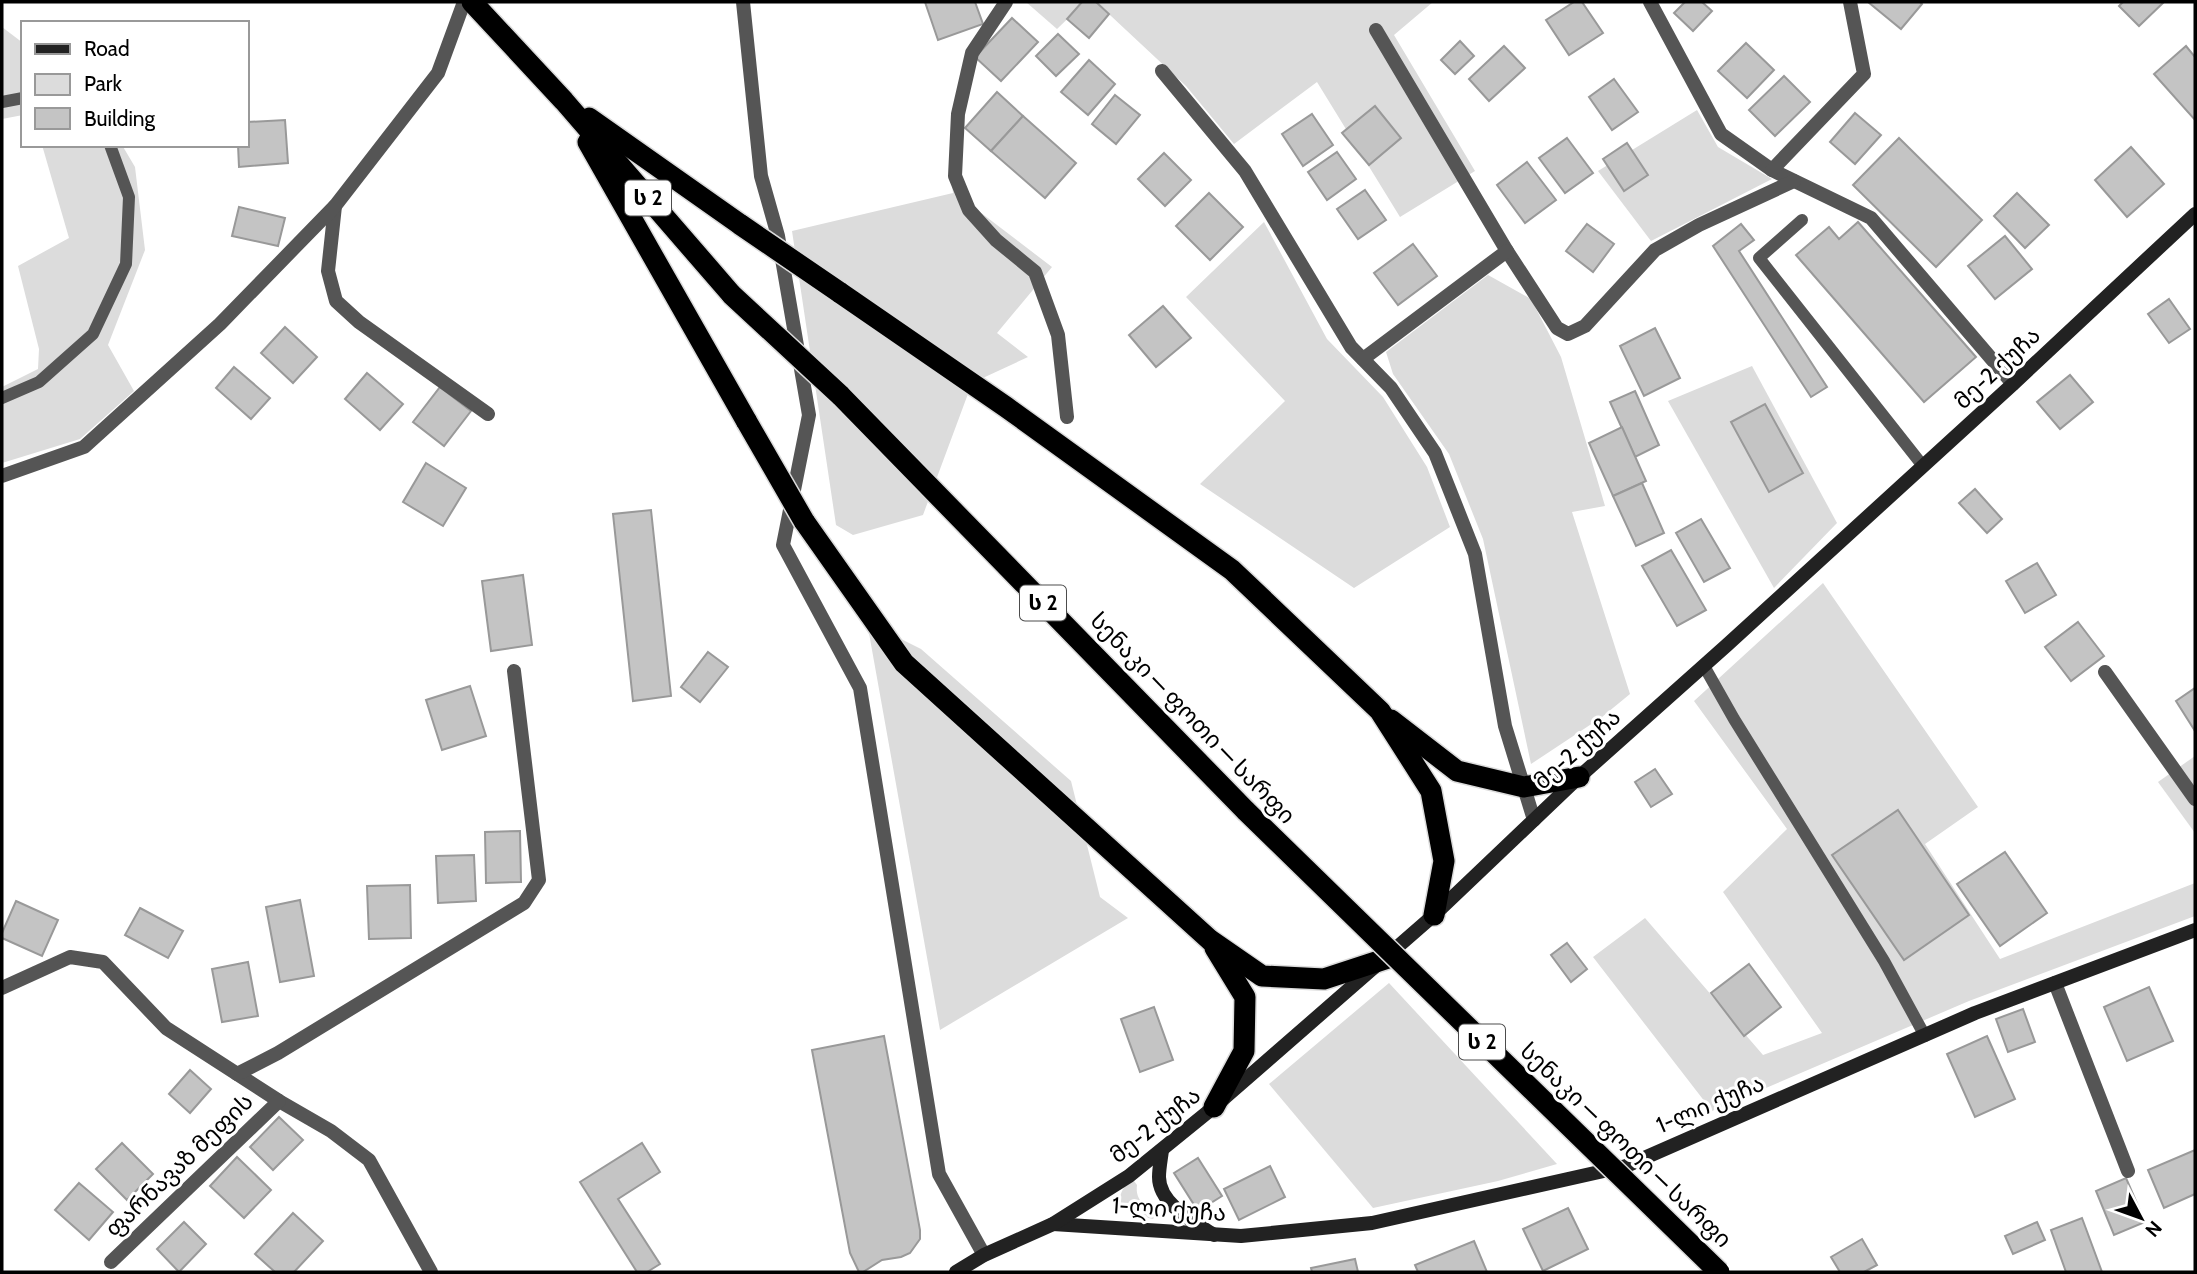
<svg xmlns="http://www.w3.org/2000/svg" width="2197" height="1274" font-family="Cabin,'Noto Sans Georgian',sans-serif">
<rect width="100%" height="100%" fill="#fff"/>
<g fill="#dcdcdc">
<path d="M 1026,2 L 1085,2 L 1057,29 Z"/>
<path d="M 1096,2 L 1433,2 L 1394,35 L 1475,171 L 1400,217 L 1317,82 L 1234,144 L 1186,86 Z"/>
<path d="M 2,27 L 23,43 L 23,115 L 2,119 Z"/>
<path d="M 1697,110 L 1718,147 L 1772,179 L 1651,241 L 1598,171 Z"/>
<path d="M 42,145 L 122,145 L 135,167 L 145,250 L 108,345 L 134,391 L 80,439 L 2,463 L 2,387 L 38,369 L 39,349 L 18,266 L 69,238 Z"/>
<path d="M 950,171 L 976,209 L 1052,267 L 997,333 L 1028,357 L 972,383 L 923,515 L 853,535 L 836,525 L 792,231 L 953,193 Z"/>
<path d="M 1264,222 L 1327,339 L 1383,397 L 1427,467 L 1450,527 L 1354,588 L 1200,484 L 1285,401 L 1186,297 Z"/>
<path d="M 1488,275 L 1531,299 L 1561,357 L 1605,506 L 1572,512 L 1630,694 L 1602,717 L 1531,764 L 1483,539 L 1449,454 L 1393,374 L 1386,352 Z"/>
<path d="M 1752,366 L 1837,523 L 1774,588 L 1668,401 Z"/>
<path d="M 1823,583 L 1978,807 L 1925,844 L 2000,959 L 2195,883 L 2195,916 L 1969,1001 L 1712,1111 L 1593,957 L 1645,918 L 1763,1055 L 1822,1033 L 1723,892 L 1787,829 L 1694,701 Z"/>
<path d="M 867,622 L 921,649 L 1071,781 L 1100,897 L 1128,918 L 940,1030 Z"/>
<path d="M 2195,756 L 2195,833 L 2158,782 Z"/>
<path d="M 1389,983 L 1557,1164 L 1498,1181 L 1373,1208 L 1269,1084 Z"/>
<path d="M 1134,1181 L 1137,1185 C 1135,1201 1145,1205 1157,1213 L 1153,1219 L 1134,1215 L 1119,1203 C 1121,1191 1123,1185 1134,1181 Z"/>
</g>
<g fill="#c4c4c4" stroke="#999" stroke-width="2">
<path d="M 925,2 L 975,2 L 983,24 L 938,40 Z"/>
<path d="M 1082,2 L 1096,2 L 1109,14 L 1089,38 L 1067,19 Z"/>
<path d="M 1574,2 L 1582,2 L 1603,33 L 1569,55 L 1546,20 Z"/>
<path d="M 1685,2 L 1702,2 L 1712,11 L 1693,31 L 1674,13 Z"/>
<path d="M 1868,2 L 1920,2 L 1922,4 L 1901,29 Z"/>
<path d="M 2123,2 L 2164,2 L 2139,26 L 2119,6 Z"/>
<path d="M 1012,18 L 1038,42 L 1001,81 L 975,57 Z"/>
<path d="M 1058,34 L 1079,54 L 1056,76 L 1036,56 Z"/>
<path d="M 1460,41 L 1474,56 L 1455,74 L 1441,60 Z"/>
<path d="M 1746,43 L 1774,70 L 1747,98 L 1718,71 Z"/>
<path d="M 1504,46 L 1525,68 L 1489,101 L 1469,79 Z"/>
<path d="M 2186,46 L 2195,57 L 2195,120 L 2154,74 Z"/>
<path d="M 1089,60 L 1115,84 L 1088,115 L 1061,92 Z"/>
<path d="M 1784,76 L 1810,102 L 1775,136 L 1749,110 Z"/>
<path d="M 1614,79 L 1638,112 L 1612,130 L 1589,97 Z"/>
<path d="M 997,92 L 1023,116 L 991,151 L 965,128 Z"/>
<path d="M 1115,95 L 1140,115 L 1116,144 L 1092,124 Z"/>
<path d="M 1375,106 L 1401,138 L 1369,165 L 1342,133 Z"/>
<path d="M 1855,113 L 1881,135 L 1855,164 L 1830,142 Z"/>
<path d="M 1312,114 L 1333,145 L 1303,166 L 1282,134 Z"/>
<path d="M 1023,116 L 1076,163 L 1045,198 L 991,151 Z"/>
<path d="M 285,120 L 288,163 L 239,167 L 238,145 L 247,145 L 247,122 Z"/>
<path d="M 1567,138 L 1593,173 L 1565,193 L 1539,158 Z"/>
<path d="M 1899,138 L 1982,220 L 1936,267 L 1853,185 Z"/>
<path d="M 1627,143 L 1648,175 L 1624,191 L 1603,159 Z"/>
<path d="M 2131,147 L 2164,184 L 2127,217 L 2095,180 Z"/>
<path d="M 1337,152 L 1356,179 L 1327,200 L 1308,172 Z"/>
<path d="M 1164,153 L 1191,180 L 1165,206 L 1138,179 Z"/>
<path d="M 1527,162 L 1556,200 L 1525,223 L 1497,185 Z"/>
<path d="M 1365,190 L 1386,220 L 1358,239 L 1337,209 Z"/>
<path d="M 1209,193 L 1243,227 L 1210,260 L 1176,226 Z"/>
<path d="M 2017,193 L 2049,225 L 2025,248 L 1994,216 Z"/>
<path d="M 239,207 L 285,218 L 278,246 L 232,236 Z"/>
<path d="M 1858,222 L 1976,357 L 1924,402 L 1796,255 L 1829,227 L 1839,239 Z"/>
<path d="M 1587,224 L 1614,244 L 1593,272 L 1566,251 Z"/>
<path d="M 1741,224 L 1754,240 L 1739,251 L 1827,387 L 1811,397 L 1713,246 Z"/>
<path d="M 2005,236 L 2032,269 L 1995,299 L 1968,266 Z"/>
<path d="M 1413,244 L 1437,276 L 1398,305 L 1374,273 Z"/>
<path d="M 2169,299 L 2190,329 L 2169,343 L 2148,314 Z"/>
<path d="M 1163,306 L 1191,338 L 1156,367 L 1129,335 Z"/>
<path d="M 285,327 L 317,357 L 293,383 L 261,353 Z"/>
<path d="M 1655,328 L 1680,378 L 1644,396 L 1620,346 Z"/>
<path d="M 234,367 L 270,398 L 251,419 L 216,388 Z"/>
<path d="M 367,373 L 403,404 L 380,430 L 345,399 Z"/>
<path d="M 2070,375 L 2093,402 L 2060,429 L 2037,402 Z"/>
<path d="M 440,387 L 471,411 L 444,446 L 413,422 Z"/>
<path d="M 1635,391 L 1659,445 L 1635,457 L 1610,402 Z"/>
<path d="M 1765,404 L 1803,473 L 1769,492 L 1731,422 Z"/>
<path d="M 1622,427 L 1646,481 L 1613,496 L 1589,443 Z"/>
<path d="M 426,463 L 466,488 L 443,526 L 403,502 Z"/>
<path d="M 1642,483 L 1664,533 L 1636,546 L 1613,496 Z"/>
<path d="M 1975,489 L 2002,519 L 1987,533 L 1959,503 Z"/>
<path d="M 651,510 L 671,696 L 633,701 L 613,514 Z"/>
<path d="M 1701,519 L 1730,568 L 1704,582 L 1676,533 Z"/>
<path d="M 1671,550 L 1706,610 L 1677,626 L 1642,566 Z"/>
<path d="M 2037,563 L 2056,595 L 2025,613 L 2006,581 Z"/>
<path d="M 523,575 L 532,645 L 491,651 L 482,581 Z"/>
<path d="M 2078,622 L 2104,656 L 2071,681 L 2045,647 Z"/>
<path d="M 708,652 L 728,667 L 700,702 L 681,687 Z"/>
<path d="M 470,686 L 486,736 L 442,750 L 426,700 Z"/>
<path d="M 2195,688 L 2195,731 L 2176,701 Z"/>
<path d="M 1655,769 L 1672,794 L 1651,807 L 1635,782 Z"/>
<path d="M 1898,810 L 1969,915 L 1904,960 L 1832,855 Z"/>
<path d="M 520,831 L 521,882 L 486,883 L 485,832 Z"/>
<path d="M 2005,852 L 2047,913 L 2000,946 L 1957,884 Z"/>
<path d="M 474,855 L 476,901 L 438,903 L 436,856 Z"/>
<path d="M 410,885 L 411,938 L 369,939 L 367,886 Z"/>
<path d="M 300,900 L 314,976 L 280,982 L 266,907 Z"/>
<path d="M 16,901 L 58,920 L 42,956 L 2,938 L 2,933 Z"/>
<path d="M 140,908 L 183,931 L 168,958 L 125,935 Z"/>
<path d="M 1567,943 L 1587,969 L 1571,982 L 1551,955 Z"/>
<path d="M 248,962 L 258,1016 L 222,1022 L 212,969 Z"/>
<path d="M 1749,964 L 1781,1007 L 1744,1036 L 1711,993 Z"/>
<path d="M 2149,987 L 2173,1041 L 2127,1061 L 2104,1007 Z"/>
<path d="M 1154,1007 L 1173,1060 L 1140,1072 L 1121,1019 Z"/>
<path d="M 2023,1009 L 2035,1042 L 2008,1052 L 1996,1019 Z"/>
<path d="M 884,1036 L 920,1230 L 920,1239 L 910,1253 L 901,1257 L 882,1260 L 863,1272 L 859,1272 L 850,1253 L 812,1050 Z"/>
<path d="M 1987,1036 L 2015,1099 L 1975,1117 L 1947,1054 Z"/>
<path d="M 190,1070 L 211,1089 L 190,1113 L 169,1094 Z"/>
<path d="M 279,1117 L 303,1140 L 273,1170 L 250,1147 Z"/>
<path d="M 122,1143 L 153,1174 L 127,1200 L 96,1169 Z"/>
<path d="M 642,1143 L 660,1172 L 618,1199 L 660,1264 L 647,1272 L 637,1272 L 580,1182 Z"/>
<path d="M 2195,1150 L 2195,1194 L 2164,1208 L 2148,1170 Z"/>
<path d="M 237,1157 L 271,1190 L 244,1218 L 210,1186 Z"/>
<path d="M 1198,1158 L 1222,1196 L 1198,1211 L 1174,1173 Z"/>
<path d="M 1270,1166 L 1285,1197 L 1239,1220 L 1224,1189 Z"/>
<path d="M 2126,1178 L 2145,1222 L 2114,1235 L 2096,1191 Z"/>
<path d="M 79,1183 L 113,1212 L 89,1240 L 55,1210 Z"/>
<path d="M 1568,1208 L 1588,1249 L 1543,1271 L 1523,1229 Z"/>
<path d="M 293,1213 L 323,1241 L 294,1272 L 275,1272 L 255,1254 Z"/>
<path d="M 2082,1218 L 2102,1272 L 2066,1272 L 2051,1230 Z"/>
<path d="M 184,1222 L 206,1244 L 179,1272 L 157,1249 Z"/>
<path d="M 2037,1222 L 2045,1240 L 2013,1254 L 2005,1236 Z"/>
<path d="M 1862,1239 L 1877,1265 L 1864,1272 L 1840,1272 L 1831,1257 Z"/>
<path d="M 1474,1241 L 1487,1272 L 1418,1272 L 1415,1265 Z"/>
<path d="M 1355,1259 L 1358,1272 L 1312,1272 L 1311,1268 Z"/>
</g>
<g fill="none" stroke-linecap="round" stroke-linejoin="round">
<defs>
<g id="highway">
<path d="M 472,2 L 564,101 L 732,295"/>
<path d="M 589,118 L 741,225"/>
<path d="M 588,142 L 747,422"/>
<path d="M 839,292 L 1006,407 L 1232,570 L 1380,711 L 1431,791 L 1444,861 L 1434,915"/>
<path d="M 840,395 L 1246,811"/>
<path d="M 804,521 L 904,663 L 1210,940 L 1262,976 L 1324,979 L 1388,958"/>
<path d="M 1391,720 L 1457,771 L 1524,787 L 1579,777"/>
<path d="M 1214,1107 L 1244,1051 L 1245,997 L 1215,948"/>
</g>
</defs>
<use href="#highway" stroke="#dbdbdb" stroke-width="24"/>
<g stroke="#555" stroke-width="12">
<path d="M 2,102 L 23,98"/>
<path d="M 1802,220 L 1759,258 L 1923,466"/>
<path d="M 2,398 L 39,382 L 93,334 L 126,264 L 129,197 L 110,145"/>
<path d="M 1704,666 L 1734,719 L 1884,961 L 1925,1036"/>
</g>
<g stroke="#555" stroke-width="14">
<path d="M 743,2 L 761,176 L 778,236 L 809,415 L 783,545 L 860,688 L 939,1174 L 984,1255"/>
<path d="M 1006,2 L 972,53 L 958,114 L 955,176 L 969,210 L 996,240 L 1035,272 L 1058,335 L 1067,417"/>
<path d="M 1650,2 L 1721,134 L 1772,170 L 1871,218 L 2013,384"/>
<path d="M 1376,30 L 1507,251 L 1557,328 L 1568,334 L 1585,326 L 1655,250 L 1699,225 L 1794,181"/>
<path d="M 1162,71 L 1245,171 L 1351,347 L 1391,388 L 1435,453 L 1475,554 L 1505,726 L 1534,820"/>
<path d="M 1772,170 L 1864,74 L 1850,2"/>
<path d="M 335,206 L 328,271 L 336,301 L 359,322 L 488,414"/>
<path d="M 1363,359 L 1507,251"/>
<path d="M 2,476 L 84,447 L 220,324 L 335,206 L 438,73 L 464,2"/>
<path d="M 2105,672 L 2195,799"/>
<path d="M 2055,983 L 2128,1171"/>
<path d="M 2,988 L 70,957 L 103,962 L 166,1028 L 279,1101 L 331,1131 L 369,1160 L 431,1272"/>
<path d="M 237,1074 L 278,1053 L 524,903 L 539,880 L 514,671"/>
<path d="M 111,1262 L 279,1101"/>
</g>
<g stroke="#222" stroke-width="14">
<path d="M 1162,1150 C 1161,1159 1159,1168 1159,1177 C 1159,1204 1194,1222 1214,1235"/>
<path d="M 1053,1224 L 1241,1236 L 1372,1223 L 1626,1166 L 1975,1013 L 2195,930"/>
<path d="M 956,1272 L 984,1255 L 1053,1224 L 1129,1176 L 1214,1107 L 1434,915 L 1579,777 L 1727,645 L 2013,384 L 2195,214"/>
</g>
<use href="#highway" stroke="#000" stroke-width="21"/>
<defs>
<g id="highway-bridge">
<path d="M 741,225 L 839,292"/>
<path d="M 732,295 L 840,395"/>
<path d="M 747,422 L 804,521"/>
<path d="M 1246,811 L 1719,1272"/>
</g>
</defs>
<use href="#highway-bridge" stroke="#dbdbdb" stroke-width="24" stroke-linecap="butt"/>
<use href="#highway-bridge" stroke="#000" stroke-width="21"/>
</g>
<g text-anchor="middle" stroke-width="6" stroke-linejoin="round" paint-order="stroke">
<g fill="#fff" stroke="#4c4c4c" stroke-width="2">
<rect x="625" y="180.5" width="46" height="35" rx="5"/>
<rect x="1020" y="585.5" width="46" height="35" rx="5"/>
<rect x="1459" y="1024.5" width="46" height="35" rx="5"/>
</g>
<g font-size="21" font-weight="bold" fill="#000">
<text x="648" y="205">ს 2</text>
<text x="1043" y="610">ს 2</text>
<text x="1482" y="1049">ს 2</text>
</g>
<g font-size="23" fill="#000" stroke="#fff">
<text transform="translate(1997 368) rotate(-43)" y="8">მე-2 ქუჩა</text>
<text transform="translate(1193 718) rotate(46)" y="8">სენაკი — ფოთი — სარფი</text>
<text transform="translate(1577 749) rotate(-42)" y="8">მე-2 ქუჩა</text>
<text transform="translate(1710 1104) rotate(-23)" y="8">1-ლი ქუჩა</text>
<text transform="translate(1155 1125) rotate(-38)" y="8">მე-2 ქუჩა</text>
<text transform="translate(1626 1145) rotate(44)" y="8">სენაკი — ფოთი — სარფი</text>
<text transform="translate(179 1165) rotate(-44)" y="8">ფარნავაზ მეფის</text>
<text transform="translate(1169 1209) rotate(4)" y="8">1-ლი ქუჩა</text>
</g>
</g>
<rect width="2197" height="1274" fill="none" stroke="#000000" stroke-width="7"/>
<rect x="21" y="21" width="228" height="126" fill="#ffffff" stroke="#999999" stroke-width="2"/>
<rect x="35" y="44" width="35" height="10" fill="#222222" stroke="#999999" stroke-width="2"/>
<text x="84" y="56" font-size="21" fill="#000000">Road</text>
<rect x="35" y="74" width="35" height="21" fill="#dcdcdc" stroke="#999999" stroke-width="2"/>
<text x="84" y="91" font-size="21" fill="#000000">Park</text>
<rect x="35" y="108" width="35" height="21" fill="#c4c4c4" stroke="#999999" stroke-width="2"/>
<text x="84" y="126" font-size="21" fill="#000000">Building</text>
<g transform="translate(2141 1218) rotate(131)" stroke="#ffffff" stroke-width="5" paint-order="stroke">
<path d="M0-5L12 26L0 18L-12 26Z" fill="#000000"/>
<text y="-10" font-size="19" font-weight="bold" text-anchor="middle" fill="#000000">N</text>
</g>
</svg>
